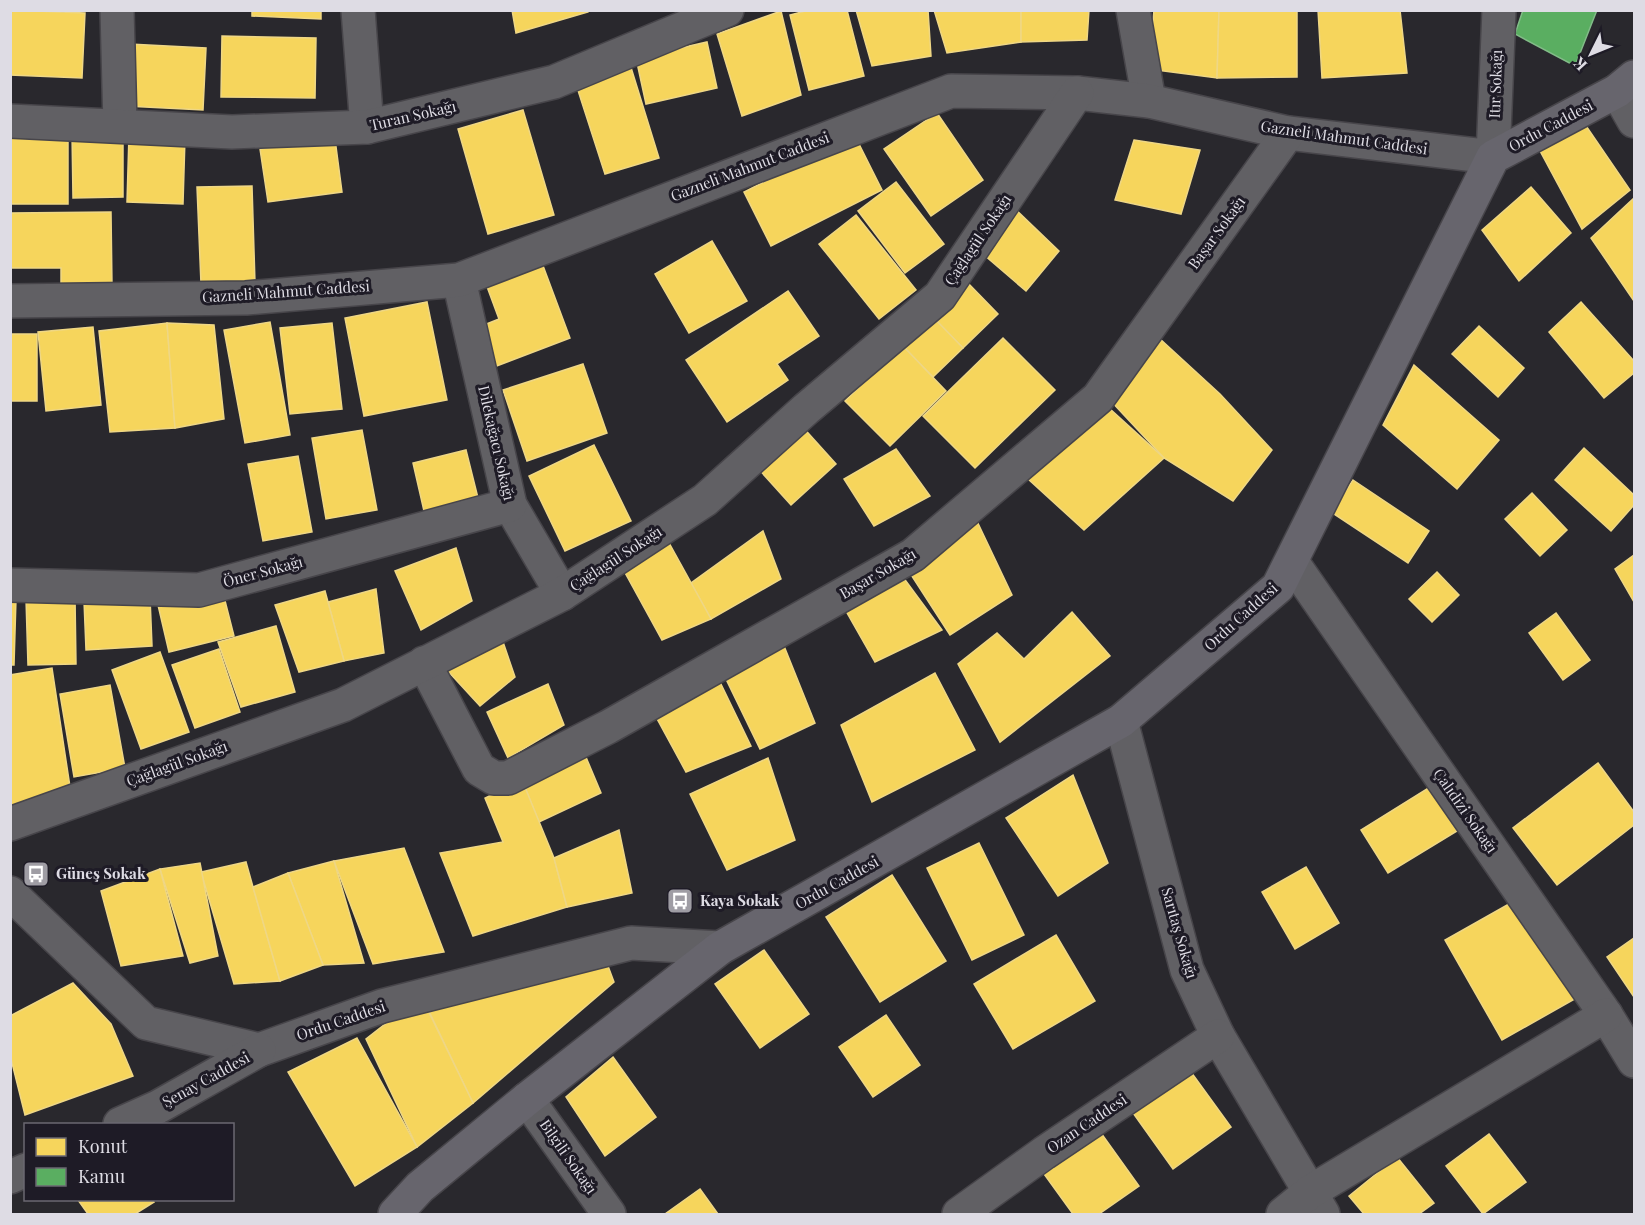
<svg xmlns="http://www.w3.org/2000/svg" width="1645" height="1225" font-family="'Playfair Display',serif">
<rect width="100%" height="100%" fill="#29282d"/>
<g fill="#f6d55c" stroke="#efd785" stroke-width="1.5">
<path d="M 10,10 L 85,13 L 82,78 L 10,75 Z"/>
<path d="M 252,10 L 321,10 L 321,19 L 252,16 Z"/>
<path d="M 512,10 L 588,10 L 588,12 L 516,33 Z"/>
<path d="M 809,10 L 847,10 L 864,76 L 809,90 L 790,15 Z"/>
<path d="M 856,10 L 928,10 L 931,56 L 872,66 Z"/>
<path d="M 934,10 L 1021,10 L 1021,42 L 947,53 Z"/>
<path d="M 1021,10 L 1089,10 L 1087,40 L 1021,42 Z"/>
<path d="M 1154,10 L 1219,10 L 1217,78 L 1149,69 Z"/>
<path d="M 1219,10 L 1297,10 L 1297,77 L 1217,78 Z"/>
<path d="M 1318,10 L 1400,10 L 1407,73 L 1322,78 Z"/>
<path d="M 781,11 L 801,95 L 742,116 L 717,34 Z"/>
<path d="M 222,36 L 316,38 L 315,98 L 221,97 Z"/>
<path d="M 707,42 L 717,88 L 646,104 L 636,58 Z"/>
<path d="M 129,44 L 206,48 L 203,110 L 126,106 Z"/>
<path d="M 629,61 L 659,158 L 605,174 L 574,78 Z"/>
<path d="M 523,110 L 554,215 L 488,234 L 458,129 Z"/>
<path d="M 937,113 L 983,180 L 931,216 L 884,149 Z"/>
<path d="M 1582,120 L 1630,190 L 1582,229 L 1539,149 Z"/>
<rect x="10" y="128" width="58" height="76"/>
<path d="M 72,133 L 123,133 L 123,197 L 73,198 Z"/>
<path d="M 129,135 L 185,138 L 183,204 L 127,202 Z"/>
<path d="M 855,136 L 882,190 L 771,246 L 744,192 Z"/>
<path d="M 335,139 L 342,192 L 268,202 L 260,149 Z"/>
<path d="M 1134,140 L 1200,150 L 1181,214 L 1115,200 Z"/>
<path d="M 896,182 L 944,244 L 905,273 L 858,211 Z"/>
<path d="M 252,186 L 255,283 L 201,284 L 197,187 Z"/>
<path d="M 1531,187 L 1571,233 L 1519,281 L 1482,230 Z"/>
<path d="M 1634,198 L 1634,301 L 1591,238 Z"/>
<path d="M 1013,207 L 1059,251 L 1026,291 L 976,248 Z"/>
<path d="M 111,212 L 112,286 L 61,286 L 61,268 L 10,268 L 10,213 Z"/>
<path d="M 856,215 L 916,290 L 879,319 L 819,244 Z"/>
<path d="M 712,241 L 747,301 L 689,333 L 655,274 Z"/>
<path d="M 542,263 L 570,338 L 494,367 L 479,327 L 499,319 L 486,284 Z"/>
<path d="M 967,282 L 998,314 L 963,348 L 932,316 Z"/>
<path d="M 788,291 L 819,336 L 777,364 L 788,380 L 727,422 L 686,360 Z"/>
<path d="M 427,302 L 447,400 L 364,416 L 345,318 Z"/>
<path d="M 1581,302 L 1634,361 L 1634,373 L 1604,398 L 1549,332 Z"/>
<path d="M 932,316 L 963,348 L 933,377 L 902,345 Z"/>
<path d="M 270,322 L 290,435 L 245,443 L 224,330 Z"/>
<path d="M 167,323 L 175,428 L 110,432 L 99,331 Z"/>
<path d="M 167,323 L 214,325 L 224,419 L 175,428 Z"/>
<path d="M 332,323 L 342,409 L 290,414 L 280,328 Z"/>
<path d="M 1479,326 L 1524,368 L 1498,397 L 1452,354 Z"/>
<path d="M 93,327 L 101,405 L 46,411 L 38,332 Z"/>
<rect x="10" y="334" width="27" height="67"/>
<path d="M 1003,338 L 1055,390 L 975,468 L 923,416 Z"/>
<path d="M 1159,338 L 1220,394 L 1272,450 L 1233,501 L 1164,458 L 1109,399 Z"/>
<path d="M 902,345 L 946,391 L 890,446 L 845,401 Z"/>
<path d="M 583,364 L 607,433 L 527,461 L 503,390 Z"/>
<path d="M 1414,365 L 1499,440 L 1457,489 L 1383,425 Z"/>
<path d="M 1098,398 L 1164,458 L 1084,530 L 1016,468 Z"/>
<path d="M 800,424 L 836,464 L 791,505 L 755,465 Z"/>
<path d="M 362,430 L 377,510 L 326,519 L 312,438 Z"/>
<path d="M 594,445 L 631,521 L 565,551 L 529,476 Z"/>
<path d="M 1584,448 L 1634,495 L 1634,505 L 1611,531 L 1555,480 Z"/>
<path d="M 896,449 L 930,496 L 874,526 L 844,479 Z"/>
<path d="M 466,450 L 478,498 L 424,511 L 413,463 Z"/>
<path d="M 298,456 L 312,532 L 263,541 L 248,464 Z"/>
<path d="M 1353,480 L 1429,531 L 1408,563 L 1331,512 Z"/>
<path d="M 1532,493 L 1567,530 L 1540,556 L 1505,519 Z"/>
<path d="M 975,517 L 1012,595 L 950,635 L 906,567 Z"/>
<path d="M 763,531 L 781,579 L 711,619 L 691,583 Z"/>
<path d="M 668,541 L 711,619 L 662,640 L 623,569 Z"/>
<path d="M 456,548 L 472,601 L 421,630 L 395,571 Z"/>
<path d="M 1634,555 L 1634,602 L 1615,569 Z"/>
<path d="M 1437,572 L 1459,595 L 1432,622 L 1409,599 Z"/>
<path d="M 900,573 L 942,630 L 875,662 L 842,604 Z"/>
<path d="M 222,589 L 234,636 L 169,652 L 158,605 Z"/>
<path d="M 376,589 L 384,653 L 344,661 L 328,602 Z"/>
<path d="M 325,591 L 344,661 L 299,672 L 275,605 Z"/>
<path d="M 75,597 L 76,664 L 28,665 L 26,599 Z"/>
<path d="M 150,597 L 152,646 L 86,650 L 84,601 Z"/>
<path d="M 10,599 L 16,599 L 14,665 L 10,665 Z"/>
<path d="M 1072,612 L 1110,656 L 1000,742 L 958,664 L 997,633 L 1024,659 Z"/>
<path d="M 1556,613 L 1590,660 L 1563,680 L 1529,633 Z"/>
<path d="M 276,626 L 295,692 L 241,707 L 218,642 Z"/>
<path d="M 778,631 L 815,723 L 760,749 L 723,673 Z"/>
<path d="M 501,636 L 515,677 L 480,706 L 445,668 Z"/>
<path d="M 219,649 L 240,712 L 195,728 L 172,665 Z"/>
<path d="M 160,652 L 189,732 L 141,749 L 112,670 Z"/>
<path d="M 52,668 L 70,787 L 10,806 L 10,675 Z"/>
<path d="M 935,673 L 975,750 L 872,802 L 841,725 Z"/>
<path d="M 719,680 L 751,746 L 686,772 L 655,715 Z"/>
<path d="M 548,684 L 564,725 L 508,758 L 487,712 Z"/>
<path d="M 110,685 L 125,768 L 74,777 L 60,694 Z"/>
<path d="M 583,750 L 601,793 L 539,822 L 522,780 Z"/>
<path d="M 768,758 L 795,840 L 727,870 L 690,794 Z"/>
<path d="M 1598,763 L 1634,812 L 1634,825 L 1557,885 L 1513,828 Z"/>
<path d="M 1073,775 L 1108,863 L 1058,896 L 1006,818 Z"/>
<path d="M 522,780 L 554,858 L 567,907 L 473,936 L 440,853 L 503,842 L 485,798 Z"/>
<path d="M 1430,787 L 1457,831 L 1388,873 L 1361,830 Z"/>
<path d="M 619,830 L 632,893 L 567,907 L 554,858 Z"/>
<path d="M 979,843 L 1024,935 L 972,960 L 927,868 Z"/>
<path d="M 404,848 L 444,952 L 373,964 L 334,861 Z"/>
<path d="M 334,861 L 364,963 L 323,965 L 288,873 Z"/>
<path d="M 246,862 L 253,887 L 280,981 L 234,984 L 201,872 Z"/>
<path d="M 200,863 L 218,956 L 190,963 L 160,869 Z"/>
<path d="M 1306,867 L 1339,923 L 1295,949 L 1262,892 Z"/>
<path d="M 160,869 L 183,956 L 121,966 L 101,891 Z"/>
<path d="M 288,873 L 323,965 L 280,981 L 253,887 Z"/>
<path d="M 892,875 L 946,961 L 880,1002 L 826,917 Z"/>
<path d="M 1523,896 L 1580,996 L 1502,1040 L 1445,940 Z"/>
<path d="M 1056,935 L 1095,1001 L 1013,1049 L 974,984 Z"/>
<path d="M 1634,938 L 1634,997 L 1607,957 Z"/>
<path d="M 602,950 L 614,982 L 473,1103 L 425,1003 Z"/>
<path d="M 764,950 L 809,1014 L 760,1048 L 715,984 Z"/>
<path d="M 73,983 L 111,1024 L 133,1076 L 25,1115 L 10,1055 L 10,1016 Z"/>
<path d="M 421,996 L 473,1103 L 417,1147 L 366,1039 Z"/>
<path d="M 886,1015 L 920,1065 L 873,1097 L 839,1047 Z"/>
<path d="M 357,1038 L 417,1147 L 355,1186 L 288,1072 Z"/>
<path d="M 613,1057 L 656,1117 L 605,1156 L 566,1097 Z"/>
<path d="M 1191,1072 L 1231,1127 L 1173,1169 L 1133,1113 Z"/>
<path d="M 1101,1133 L 1139,1186 L 1099,1214 L 1073,1214 L 1044,1174 Z"/>
<path d="M 1489,1134 L 1526,1182 L 1483,1214 L 1446,1166 Z"/>
<path d="M 1397,1157 L 1434,1203 L 1419,1214 L 1364,1214 L 1349,1196 Z"/>
<path d="M 700,1189 L 718,1214 L 665,1214 Z"/>
<path d="M 78,1200 L 152,1200 L 154,1202 L 135,1214 L 88,1214 Z"/>
</g>
<path fill="#5aae61" stroke="#82bc88" stroke-width="1.5" d="M 1523,10 L 1597,10 L 1575,66 L 1515,34 Z"/>
<g fill="none" stroke-linecap="round" stroke-linejoin="round">
<defs>
<g id="street">
<path d="M 117,10 L 120,125"/>
<path d="M 358,10 L 367,127"/>
<path d="M 1133,10 L 1149,101"/>
<path d="M 1617,91 L 1634,121"/>
<path d="M 10,121 L 232,132 L 367,127 L 554,82 L 727,10"/>
<path d="M 459,280 L 510,505 L 562,594"/>
<path d="M 10,301 L 246,298 L 459,280 L 951,91 L 1077,93 L 1149,101 L 1288,133 L 1493,157 L 1499,10"/>
<path d="M 1292,562 L 1606,1015 L 1634,1061"/>
<path d="M 10,585 L 199,590 L 510,505"/>
<path d="M 424,663 L 479,769 L 494,778 L 508,778 L 608,727 L 913,555 L 1098,398 L 1288,133"/>
<path d="M 1121,721 L 1187,970 L 1218,1036 L 1323,1214"/>
<path d="M 10,824 L 343,705 L 562,594 L 705,500 L 806,409 L 940,296 L 1077,93"/>
<path d="M 10,893 L 146,1023 L 259,1050 L 382,1006 L 631,943 L 720,948"/>
<path d="M 527,1099 L 609,1214"/>
<path d="M 120,1124 L 158,1107 L 259,1050"/>
<path d="M 10,1177 L 26,1170"/>
<path d="M 959,1214 L 1044,1153 L 1218,1036"/>
<path d="M 1283,1214 L 1310,1192 L 1606,1015"/>
</g>
<path id="secondary" d="M 395,1214 L 420,1187 L 527,1099 L 720,948 L 1121,721 L 1278,587 L 1493,157 L 1617,91 L 1634,77"/>
</defs>
<use href="#street" stroke="#47454a" stroke-width="36"/>
<use href="#secondary" stroke="#47454a" stroke-width="36"/>
<use href="#street" stroke="#616064" stroke-width="33"/>
<use href="#secondary" stroke="#67656d" stroke-width="33"/>
</g>
<defs>
<symbol id="bus-square" viewBox="-11 -11 22 22"><rect x="-9" y="-9" width="18" height="18" rx="4" fill="#9f9da4" stroke="#1e1b26"/><path d="M-5-6H5V4H4V6H2V4H-2V6H-4V4H-5ZM-3.5-4V0h7V-4ZM-3.5 1.2v1.5H-2V1.2ZM2 1.2v1.5H3.5V1.2Z" fill="#fff"/></symbol>
</defs>
<g fill-rule="evenodd">
<use href="#bus-square" x="21" y="859" width="30" height="30"/>
<use href="#bus-square" x="665" y="886" width="30" height="30"/>
</g>
<g text-anchor="middle" stroke-width="6" stroke-linejoin="round" paint-order="stroke">
<g font-size="15" fill="#dedce4" stroke="#1e1b26">
<text transform="translate(1496 84) rotate(-88)" y="5">Itır Sokağı</text>
<text transform="translate(413 116) rotate(-13)" y="5">Turan Sokağı</text>
<text transform="translate(1551 126) rotate(-28)" y="5">Ordu Caddesi</text>
<text transform="translate(1344 138) rotate(8)" y="5">Gazneli Mahmut Caddesi</text>
<text transform="translate(750 167) rotate(-21)" y="5">Gazneli Mahmut Caddesi</text>
<text transform="translate(1217 233) rotate(-54)" y="5">Başar Sokağı</text>
<text transform="translate(978 240) rotate(-56)" y="5">Çağlagül Sokağı</text>
<text transform="translate(286 292) rotate(-4)" y="5">Gazneli Mahmut Caddesi</text>
<text transform="translate(496 443) rotate(77)" y="5">Dilekağacı Sokağı</text>
<text transform="translate(616 559) rotate(-33)" y="5">Çağlagül Sokağı</text>
<text transform="translate(263 572) rotate(-15)" y="5">Öner Sokağı</text>
<text transform="translate(878 574) rotate(-30)" y="5">Başar Sokağı</text>
<text transform="translate(1241 617) rotate(-42)" y="5">Ordu Caddesi</text>
<text transform="translate(177 764) rotate(-20)" y="5">Çağlagül Sokağı</text>
<text transform="translate(1465 811) rotate(55)" y="5">Çalıdizi Sokağı</text>
<text transform="translate(837 883) rotate(-29)" y="5">Ordu Caddesi</text>
<text transform="translate(1179 933) rotate(74)" y="5">Sarıtaş Sokağı</text>
<text transform="translate(341 1021) rotate(-19)" y="5">Ordu Caddesi</text>
<text transform="translate(206 1080) rotate(-29)" y="5">Şenay Caddesi</text>
<text transform="translate(1087 1124) rotate(-34)" y="5">Ozan Caddesi</text>
<text transform="translate(568 1157) rotate(55)" y="5">Bilgili Sokağı</text>
</g>
<g font-size="15" font-weight="bold" fill="#dedce4" stroke="#1e1b26" text-anchor="start">
<text x="56" y="879">Güneş Sokak</text>
<text x="700" y="906">Kaya Sokak</text>
</g>
</g>
<rect width="1645" height="1225" fill="none" stroke="#dedce4" stroke-width="24"/>
<rect x="24" y="1123" width="210" height="78" fill="#1e1b26" stroke="#6b6872" stroke-width="1.5"/>
<rect x="36" y="1138" width="30" height="18" fill="#f6d55c" stroke="#6b6872" stroke-width="1.5"/>
<text x="78" y="1153" font-size="18" fill="#dedce4">Konut</text>
<rect x="36" y="1168" width="30" height="18" fill="#5aae61" stroke="#6b6872" stroke-width="1.5"/>
<text x="78" y="1183" font-size="18" fill="#dedce4">Kamu</text>
<g transform="translate(1591 54) rotate(227)" stroke="#1e1b26" stroke-width="4.5" paint-order="stroke">
<path d="M0-4.5L10 22L0 15L-10 22Z" fill="#dedce4"/>
<text y="-9" font-size="16" font-weight="bold" text-anchor="middle" fill="#dedce4">K</text>
</g>
</svg>
